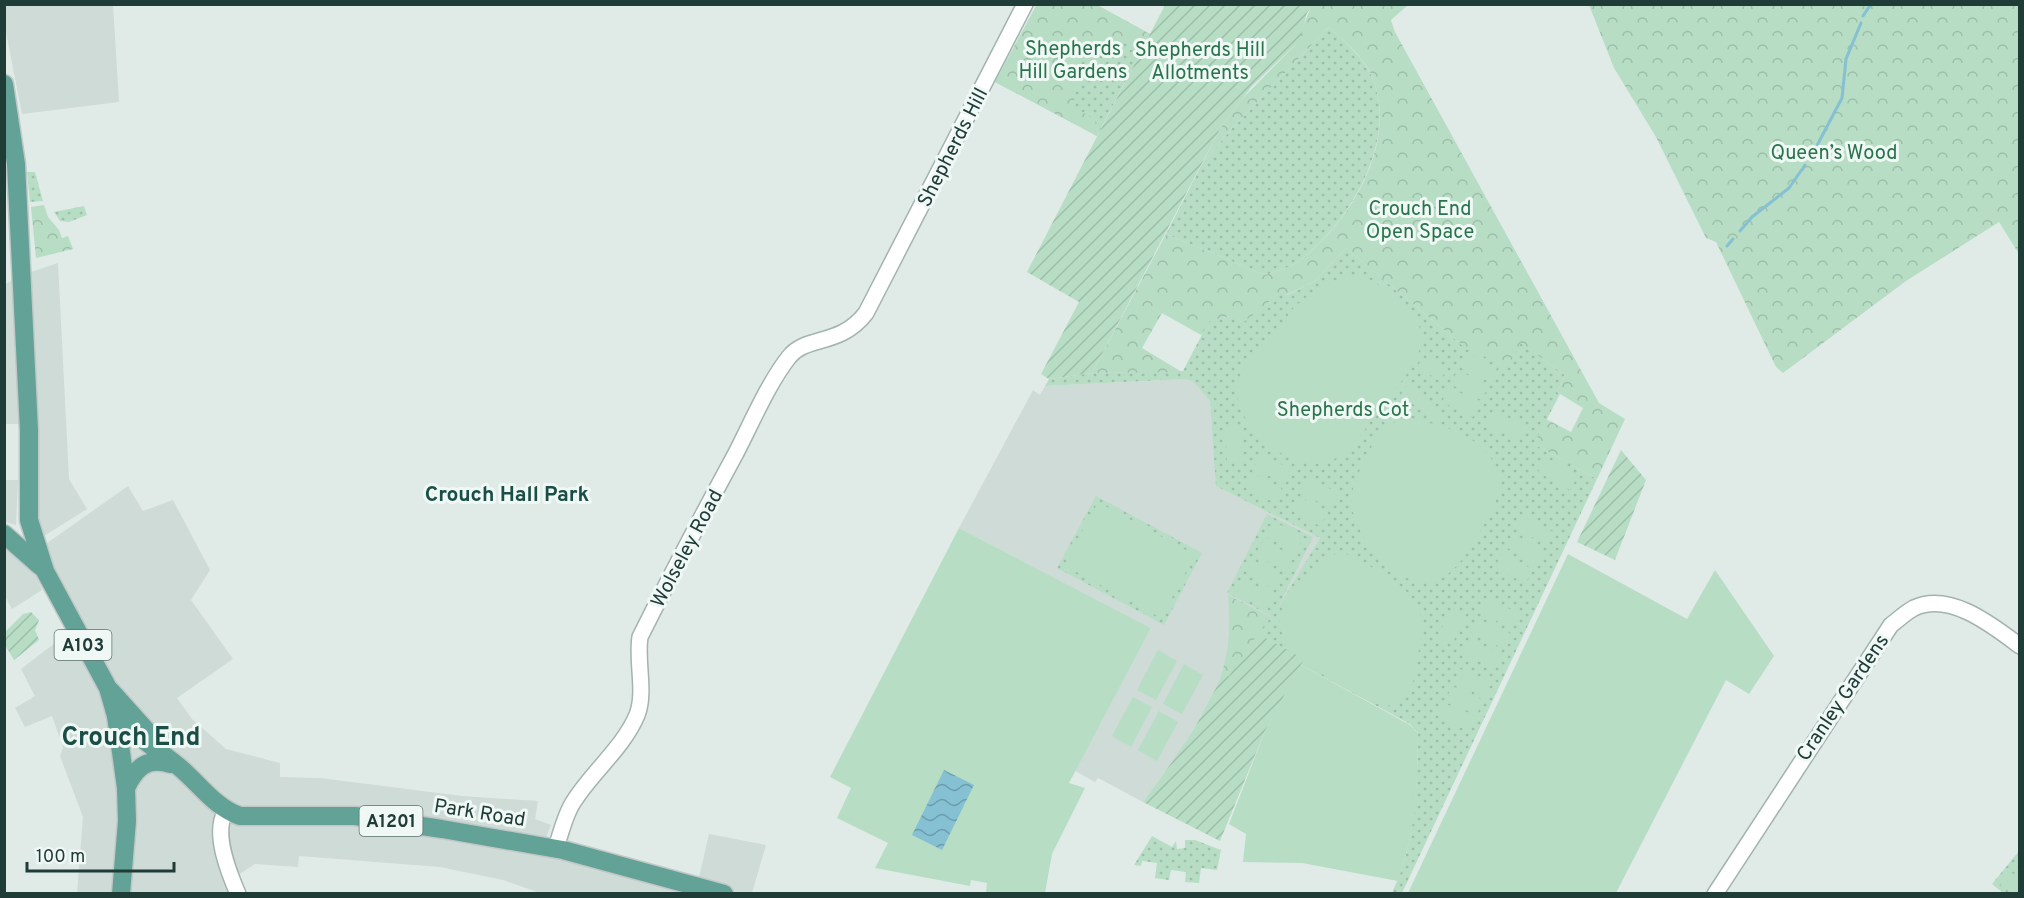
<svg xmlns="http://www.w3.org/2000/svg" width="2024" height="898" font-family="Overpass,sans-serif">
<defs>
<pattern id="grass-dots" width="8" height="8" patternUnits="userSpaceOnUse" patternTransform="scale(1.5)"><rect width="8" height="8" fill="#b7ddc5"/><path d="M2 2h.1M6 6h.1" fill="none" stroke="#9dbfaa" stroke-width="1.8" stroke-linecap="round"/></pattern>
<pattern id="forest-crowns" width="20" height="18" patternUnits="userSpaceOnUse" patternTransform="scale(1.5)"><rect width="20" height="18" fill="#b7ddc5"/><path d="M2 6a3 3 0 1 1 6 0M12 15a3 3 0 1 1 6 0" fill="none" stroke="#9dbfaa"/></pattern>
<pattern id="garden-furrows" width="10" height="10" patternUnits="userSpaceOnUse" patternTransform="scale(1.5)"><rect width="10" height="10" fill="#b7ddc5"/><path d="M-1 1l2-2M0 10L10 0M9 11l2-2" fill="none" stroke="#9dbfaa"/></pattern>
<pattern id="water-waves" width="16" height="10" patternUnits="userSpaceOnUse" patternTransform="scale(1.5)"><rect width="16" height="10" fill="#85c0d3"/><path d="M0 5q4-4 8 0t8 0" fill="none" stroke="#6c9dac"/></pattern>
</defs>
<rect width="100%" height="100%" fill="#e0ebe7"/>
<g fill="#cedbd6">
<path d="M 4,5 L 113,5 L 119,102 L 22,114 L 5,27 Z"/>
<path d="M 58,263 L 69,479 L 87,509 L 44,536 L 32,534 L 22,275 Z"/>
<path d="M 13,280 L 19,424 L 5,424 L 5,284 Z"/>
<path d="M 1185,379 L 1196,383 L 1210,401 L 1217,486 L 1320,538 L 1276,611 L 1215,692 L 1190,737 L 1143,802 L 1098,778 L 1095,782 L 1075,771 L 1151,628 L 959,528 L 1033,390 L 1040,395 L 1045,386 Z"/>
<path d="M 5,480 L 18,480 L 16,525 L 5,522 Z"/>
<path d="M 128,486 L 143,511 L 173,500 L 210,570 L 191,600 L 233,659 L 177,698 L 192,719 L 226,749 L 280,763 L 280,777 L 320,778 L 462,796 L 538,801 L 535,819 L 551,825 L 543,845 L 697,886 L 709,834 L 766,845 L 752,893 L 540,893 L 503,880 L 440,867 L 299,856 L 298,867 L 255,864 L 232,879 L 238,893 L 77,893 L 83,817 L 60,756 L 63,747 L 52,716 L 25,727 L 15,708 L 35,696 L 21,669 L 80,624 L 43,546 Z"/>
<path d="M 5,539 L 28,555 L 42,590 L 12,609 L 5,596 Z"/>
</g>
<g fill="url(#grass-dots)">
<path d="M 1037,5 L 1097,5 L 1150,34 L 1097,136 L 995,82 Z"/>
<path d="M 1329,27 C 1345,42 1364,57 1373,79 C 1398,142 1349,223 1299,261 C 1290,268 1276,271 1265,275 L 1166,234 L 1202,164 L 1232,128 Z"/>
<path d="M 27,172 L 35,172 L 43,201 L 30,202 Z"/>
<path d="M 84,206 L 87,215 L 69,222 L 60,221 L 54,212 Z"/>
<path d="M 1346,248 L 1462,345 L 1520,342 L 1565,375 L 1557,392 L 1560,394 L 1534,444 L 1597,479 L 1402,893 L 1392,893 C 1416,842 1417,788 1418,733 L 1410,724 L 1301,665 L 1272,718 L 1247,650 L 1271,616 L 1227,593 L 1267,514 L 1313,537 L 1277,609 L 1320,538 L 1216,486 L 1210,401 L 1194,382 L 1185,379 L 1045,386 L 1049,379 L 1092,373 L 1183,371 L 1209,321 L 1230,316 L 1241,322 L 1283,290 L 1287,295 L 1315,281 Z"/>
<path d="M 1096,496 L 1202,553 L 1164,625 L 1057,568 Z"/>
<path d="M 1152,836 L 1172,847 L 1176,841 L 1177,849 L 1185,848 L 1185,840 L 1195,840 L 1221,850 L 1217,870 L 1201,868 L 1199,883 L 1185,882 L 1186,872 L 1171,870 L 1169,880 L 1155,878 L 1157,863 L 1142,861 L 1141,866 L 1134,865 Z"/>
<path d="M 2019,851 L 2019,893 L 2003,893 L 1992,884 Z"/>
</g>
<g fill="url(#forest-crowns)">
<path d="M 1037,4 L 1097,5 L 1150,34 L 1133,42 L 1111,41 L 1095,55 L 1088,55 L 1077,61 L 1079,84 L 1074,90 L 1075,99 L 1070,104 L 1095,120 L 1097,136 L 995,82 Z"/>
<path d="M 1312,5 L 1408,5 L 1391,20 L 1395,32 L 1599,403 L 1625,419 L 1597,479 L 1534,444 L 1546,419 L 1571,432 L 1583,408 L 1557,392 L 1565,375 L 1521,343 L 1507,368 L 1462,345 L 1346,248 L 1315,281 L 1286,295 L 1283,290 L 1244,322 L 1235,321 L 1230,316 L 1210,321 L 1201,335 L 1162,313 L 1142,348 L 1182,372 L 1092,373 L 1166,234 L 1265,275 C 1276,271 1290,268 1299,261 C 1350,223 1398,143 1373,79 C 1365,57 1345,42 1329,27 L 1232,128 L 1202,164 L 1221,127 L 1243,98 L 1295,45 Z"/>
<path d="M 1589,5 L 2019,5 L 2019,254 L 1999,222 L 1906,281 L 1783,373 L 1776,367 L 1716,242 L 1706,238 L 1656,137 L 1614,68 Z"/>
<path d="M 44,205 L 48,217 L 59,230 L 62,238 L 68,236 L 73,249 L 36,258 L 31,207 Z"/>
<path d="M 1228,595 L 1271,617 L 1247,650 L 1272,718 L 1265,731 L 1173,760 C 1214,703 1235,667 1228,595 Z"/>
</g>
<g fill="url(#garden-furrows)">
<path d="M 1165,5 L 1313,5 L 1307,13 L 1301,35 L 1295,45 L 1252,86 L 1221,127 L 1092,373 L 1049,379 L 1041,374 L 1079,302 L 1027,272 Z"/>
<path d="M 1621,450 L 1646,480 L 1615,560 L 1577,542 Z"/>
<path d="M 31,612 L 39,620 L 35,630 L 39,640 L 14,660 L 5,645 L 5,632 L 23,614 Z"/>
<path d="M 1258,634 L 1304,659 L 1265,731 L 1220,841 L 1143,802 L 1190,737 L 1224,673 L 1229,676 Z"/>
</g>
<g fill="#b7ddc5">
<path d="M 1362,275 C 1380,285 1412,306 1419,326 C 1430,356 1396,388 1378,407 C 1373,412 1371,421 1367,427 C 1361,435 1353,444 1346,451 C 1313,482 1262,449 1244,416 C 1231,391 1238,371 1256,351 C 1261,346 1265,338 1271,334 C 1273,332 1277,332 1279,330 C 1285,325 1286,316 1291,311 C 1310,291 1335,276 1362,275 Z"/>
<path d="M 1466,352 L 1497,368 L 1490,382 L 1459,367 Z"/>
<path d="M 1423,357 L 1446,370 L 1440,381 L 1417,367 Z"/>
<path d="M 1458,370 L 1489,386 L 1481,400 L 1450,384 Z"/>
<path d="M 1407,385 L 1444,415 L 1437,424 L 1401,394 Z"/>
<path d="M 1449,387 L 1480,403 L 1473,417 L 1442,402 Z"/>
<path d="M 1493,411 L 1525,425 L 1519,440 L 1487,426 Z"/>
<path d="M 1409,419 C 1448,425 1490,438 1501,480 C 1499,500 1488,518 1478,535 C 1469,550 1456,572 1439,579 C 1401,595 1358,541 1352,508 C 1349,491 1359,471 1367,456 C 1376,437 1387,420 1409,419 Z"/>
<path d="M 1241,425 L 1243,462 L 1227,463 L 1225,426 Z"/>
<path d="M 1262,454 L 1292,470 L 1285,484 L 1254,468 Z"/>
<path d="M 1547,458 L 1578,475 L 1570,490 L 1538,472 Z"/>
<path d="M 1252,473 L 1282,489 L 1275,503 L 1244,487 Z"/>
<path d="M 1307,477 L 1338,493 L 1330,508 L 1299,492 Z"/>
<path d="M 1297,496 L 1328,512 L 1320,526 L 1290,510 Z"/>
<path d="M 1098,502 L 1195,555 L 1161,618 L 1064,565 Z"/>
<path d="M 1525,516 L 1555,533 L 1547,546 L 1517,528 Z"/>
<path d="M 1273,521 L 1303,537 L 1296,552 L 1265,536 Z"/>
<path d="M 959,528 L 1151,628 L 1069,783 L 1085,788 L 1052,854 L 1045,893 L 986,893 L 987,883 L 971,880 L 970,886 L 875,868 L 888,843 L 837,818 L 851,788 L 830,777 Z"/>
<path d="M 1514,534 L 1544,551 L 1536,565 L 1506,547 Z"/>
<path d="M 1263,541 L 1294,556 L 1287,571 L 1255,555 Z"/>
<path d="M 1503,552 L 1533,570 L 1525,584 L 1495,566 Z"/>
<path d="M 1337,553 C 1351,552 1364,563 1375,569 C 1436,604 1423,623 1413,683 L 1409,692 L 1395,705 C 1375,708 1357,695 1340,685 C 1323,675 1298,659 1287,642 C 1261,607 1312,568 1337,553 Z"/>
<path d="M 1568,554 L 1687,619 L 1715,570 L 1774,656 L 1749,694 L 1726,680 L 1616,893 L 1408,893 Z"/>
<path d="M 1253,560 L 1284,576 L 1277,590 L 1246,574 Z"/>
<path d="M 1243,579 L 1274,595 L 1267,610 L 1236,594 Z"/>
<path d="M 1487,599 L 1519,613 L 1512,628 L 1481,614 Z"/>
<path d="M 1452,607 L 1466,614 L 1452,645 L 1437,638 Z"/>
<path d="M 1478,619 L 1510,633 L 1503,648 L 1471,634 Z"/>
<path d="M 1469,640 L 1501,654 L 1494,668 L 1463,654 Z"/>
<path d="M 1158,650 L 1177,661 L 1156,700 L 1137,690 Z"/>
<path d="M 1184,664 L 1203,675 L 1182,714 L 1163,704 Z"/>
<path d="M 1301,665 L 1410,725 L 1418,733 C 1417,790 1417,825 1398,881 L 1302,863 L 1243,862 L 1246,834 L 1229,824 L 1265,731 Z"/>
<path d="M 1460,669 L 1491,682 L 1485,697 L 1453,683 Z"/>
<path d="M 1452,686 L 1483,700 L 1477,715 L 1445,701 Z"/>
<path d="M 1133,697 L 1152,707 L 1131,747 L 1112,736 Z"/>
<path d="M 1444,703 L 1476,717 L 1469,731 L 1438,717 Z"/>
<path d="M 1159,711 L 1178,722 L 1157,761 L 1138,750 Z"/>
<path d="M 2011,872 L 2019,879 L 2019,893 L 2011,893 L 2000,885 Z"/>
</g>
<path fill="url(#water-waves)" d="M 944,770 L 974,785 L 942,850 L 912,835 Z"/>
<g fill="none" stroke-linecap="round" stroke-linejoin="round">
<g stroke="#85c0d3" stroke-width="3">
<path d="M 1863,16 L 1871,4"/>
<path d="M 1812,155 L 1842,98 L 1846,59 L 1861,23"/>
<path d="M 1740,231 L 1752,217 L 1789,188 L 1805,165"/>
<path d="M 1727,246 L 1733,239"/>
</g>
<defs>
<g id="minor">
<path d="M 226,811 C 212,832 229,873 238,894"/>
<path d="M 556,848 C 561,833 565,814 574,801 C 593,771 623,748 637,715 C 646,692 636,661 640,637 C 671,575 703,514 736,453 C 751,424 769,382 789,357 C 806,335 840,347 866,313 L 1025,4"/>
<path d="M 1715,894 L 1891,625 C 1898,620 1906,612 1914,608 C 1950,591 1993,626 2020,646"/>
</g>
<g id="major">
<path d="M 4,84 L 16,164 L 29,430 L 29,520 L 45,571 L 108,688 L 116,716 L 126,788 L 127,821 L 121,894"/>
<path d="M 4,534 L 40,566"/>
<path d="M 111,691 L 155,740"/>
<path d="M 116,716 C 135,736 157,749 178,766 C 199,783 214,807 240,816 L 355,816 L 442,829 L 563,850 L 724,894"/>
<path d="M 126,788 C 136,767 147,757 171,764"/>
</g>
</defs>
<use href="#minor" stroke="#a3b3af" stroke-width="18"/>
<use href="#major" stroke="#c1c8c7" stroke-width="21"/>
<use href="#minor" stroke="#fff" stroke-width="15"/>
<use href="#major" stroke="#63a297" stroke-width="18"/>
</g>
<g text-anchor="middle" stroke-width="6" stroke-linejoin="round" paint-order="stroke">
<g fill="#f0f8f5" stroke="#5e7470" stroke-width="1.5">
<rect x="54.5" y="630" width="57" height="30" rx="4.5"/>
<rect x="359.5" y="806" width="63" height="30" rx="4.5"/>
</g>
<g font-size="18" font-weight="bold" fill="#203c37">
<text x="83" y="651">A103</text>
<text x="391" y="827">A1201</text>
</g>
<g font-size="20" fill="#29744c" stroke="#f0f8f5">
<text x="1073" y="55">Shepherds<tspan x="1073" dy="23">Hill Gardens</tspan></text>
<text x="1200" y="56">Shepherds Hill<tspan x="1200" dy="23">Allotments</tspan></text>
<text x="1834" y="159">Queen’s Wood</text>
<text x="1420" y="215">Crouch End<tspan x="1420" dy="23">Open Space</tspan></text>
<text x="1343" y="416">Shepherds Cot</text>
</g>
<g font-size="20" fill="#203c37" stroke="#f0f8f5">
<text transform="translate(952 147) rotate(-63)" y="7">Shepherds Hill</text>
<text transform="translate(686 548) rotate(-62)" y="7">Wolseley Road</text>
<text transform="translate(1842 697) rotate(-56)" y="7">Cranley Gardens</text>
<text transform="translate(480 812) rotate(9)" y="7">Park Road</text>
</g>
<g font-size="21" font-weight="bold" fill="#1b4e46" stroke="#f0f8f5">
<text x="507" y="501">Crouch Hall Park</text>
</g>
<g font-size="26" font-weight="bold" fill="#1b4e46" stroke="#f0f8f5">
<text x="131" y="745">Crouch End</text>
</g>
</g>
<rect width="2024" height="898" fill="none" stroke="#203c37" stroke-width="12"/>
<path d="M27 862v9h147v-9" fill="none" stroke="#203c37" stroke-width="3"/>
<text x="36" y="862" font-size="18" fill="#203c37" stroke="#f0f8f5" stroke-width="4.5" paint-order="stroke">100 m</text>
</svg>
